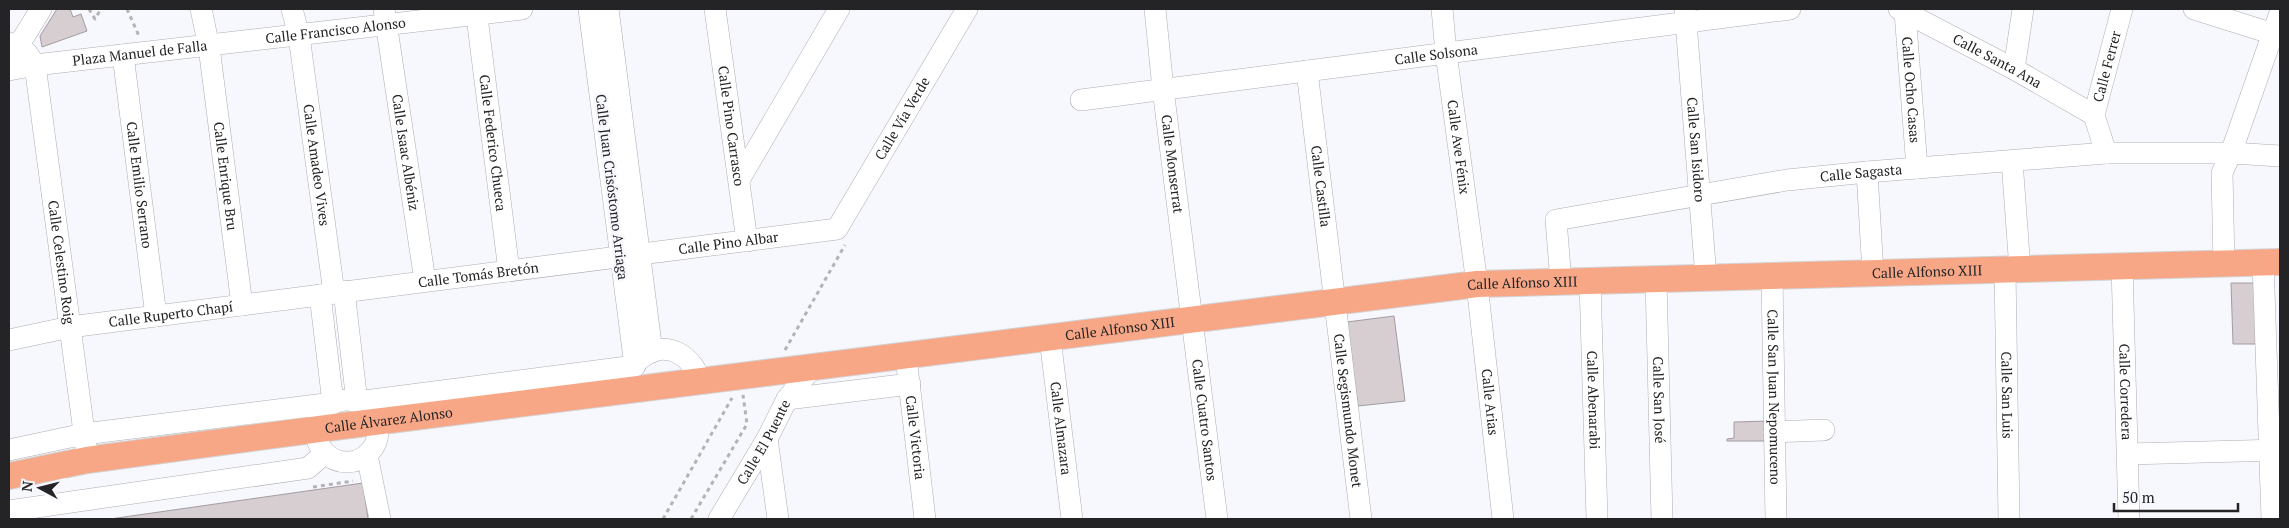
<svg xmlns="http://www.w3.org/2000/svg" width="2289" height="528" font-family="'PT Serif',serif">
<rect width="100%" height="100%" fill="#f7f7fe"/>
<g fill="#d6ced0" stroke="#a49c9f">
<path d="M 57,9 L 70,9 L 73,17 L 81,14 L 87,31 L 42,47 L 40,36 Z"/>
<path d="M 2231,283 L 2257,283 L 2259,344 L 2233,344 Z"/>
<path d="M 1394,316 L 1405,401 L 1358,406 L 1347,322 Z"/>
<path d="M 1769,421 L 1770,441 L 1727,441 L 1727,439 L 1734,438 L 1734,422 Z"/>
<path d="M 363,483 L 368,519 L 110,519 Z"/>
</g>
<g fill="none" stroke-linecap="round" stroke-linejoin="round">
<defs>
<g id="minor">
<path id="s1" d="M 201,9 L 209,47 L 242,305"/>
<path id="s2" d="M 292,9 L 299,36 L 334,293"/>
<path id="s3" d="M 384,9 L 425,281"/>
<path id="s4" d="M 476,9 L 509,271"/>
<path d="M 608,9 L 652,352"/>
<path id="s5" d="M 715,9 L 747,241"/>
<path id="s6" d="M 1155,9 L 1163,89 L 1217,519"/>
<path id="s7" d="M 1442,9 L 1446,53 L 1477,284 L 1503,519"/>
<path id="s8" d="M 1685,9 L 1706,278"/>
<path id="s9" d="M 1899,9 L 2014,69 L 2094,115"/>
<path d="M 2194,9 L 2280,36"/>
<path id="s10" d="M 1905,12 L 1917,168"/>
<path id="s11" d="M 9,43 L 27,53 L 35,65 L 86,447"/>
<path id="s12" d="M 123,55 L 156,316"/>
<path d="M 9,57 L 17,48 L 41,9"/>
<path d="M 2014,69 L 2023,9"/>
<path id="s13" d="M 9,70 L 35,65 L 522,9"/>
<path id="s14" d="M 1307,71 L 1361,519"/>
<path id="s15" d="M 1081,100 L 1790,9"/>
<path id="s16" d="M 2106,153 L 2094,115 L 2122,9"/>
<path d="M 2012,161 L 2020,269"/>
<path d="M 1867,172 L 1873,273"/>
<path d="M 739,180 L 839,9"/>
<path d="M 2263,262 L 2272,519"/>
<path d="M 2224,263 L 2222,173 L 2231,153 L 2280,13"/>
<path id="s17" d="M 2122,266 L 2129,519"/>
<path id="s18" d="M 2005,270 L 2009,519"/>
<path id="s19" d="M 1772,276 L 1776,519"/>
<path id="s20" d="M 1656,280 L 1662,519"/>
<path id="s21" d="M 1590,281 L 1597,519"/>
<path id="s22" d="M 1561,282 L 1556,220 L 1787,180 L 1867,172 L 2106,153 L 2231,153 L 2280,156"/>
<path d="M 344,291 L 357,402 L 635,366 L 589,9"/>
<path id="s23" d="M 1050,338 L 1072,519"/>
<path id="s24" d="M 9,340 L 70,327 L 837,229 L 967,9"/>
<path id="s25" d="M 906,357 L 925,519"/>
<path d="M 640,359 C 665,337 692,355 701,382"/>
<path d="M 787,399 L 910,384"/>
<circle cx="347" cy="431" r="31"/>
<path d="M 1774,432 L 1824,430"/>
<path d="M 767,439 L 778,519"/>
<path d="M 9,450 L 84,434 L 333,403 L 320,295"/>
<path d="M 2128,454 L 2280,450"/>
<path d="M 367,455 L 380,519"/>
<path d="M 9,511 L 308,468 L 325,453"/>
<path id="s26" d="M 719,519 L 767,439 L 787,399 L 811,369"/>
</g>
<g id="major">
<path id="s27" d="M 9,476 L 87,460 L 342,426 L 1477,284 L 2280,262"/>
</g>
</defs>
<use href="#minor" stroke="#adadb4" stroke-width="22"/>
<use href="#major" stroke="#d3d3d4" stroke-width="28"/>
<g stroke="#b2b2b7" stroke-width="3" stroke-dasharray="4 4" stroke-linecap="butt">
<path d="M 89,9 L 95,19 L 101,9"/>
<path d="M 127,9 L 139,36"/>
<path d="M 785,350 L 845,245"/>
<path d="M 313,487 L 353,481"/>
<path d="M 663,519 L 732,398"/>
<path d="M 691,519 L 747,424 L 743,395"/>
</g>
<use href="#minor" stroke="#fff" stroke-width="21"/>
<use href="#major" stroke="#f7a786" stroke-width="26"/>
</g>
<g text-anchor="middle" stroke-width="5" stroke-linejoin="round" paint-order="stroke">
<g font-size="14" fill="#242426" stroke="#f7f7fe">
<text dy="5" stroke="none"><textPath href="#s13" startOffset="329">Calle Francisco Alonso</textPath></text>
<text dy="5" stroke="none"><textPath href="#s13" startOffset="132">Plaza Manuel de Falla</textPath></text>
<text dy="5" stroke="none"><textPath href="#s15" startOffset="358">Calle Solsona</textPath></text>
<text dy="5" stroke="none"><textPath href="#s9" startOffset="111">Calle Santa Ana</textPath></text>
<text dy="5" stroke="none"><textPath href="#s16" startOffset="90">Calle Ferrer</textPath></text>
<text dy="5" stroke="none"><textPath href="#s10" startOffset="78">Calle Ocho Casas</textPath></text>
<text dy="5" stroke="none"><textPath href="#s24" startOffset="964">Calle Vía Verde</textPath></text>
<text dy="5" stroke="none"><textPath href="#s5" startOffset="118">Calle Pino Carrasco</textPath></text>
<text dy="5" stroke="none"><textPath href="#s4" startOffset="135">Calle Federico Chueca</textPath></text>
<text dy="5" stroke="none"><textPath href="#s7" startOffset="139">Calle Ave Fénix</textPath></text>
<text dy="5" stroke="none"><textPath href="#s8" startOffset="141">Calle San Isidoro</textPath></text>
<text dy="5" stroke="none"><textPath href="#s3" startOffset="145">Calle Isaac Albéniz</textPath></text>
<text dy="5" stroke="none"><textPath href="#s2" startOffset="158">Calle Amadeo Vives</textPath></text>
<text dy="5" stroke="none"><textPath href="#s6" startOffset="156">Calle Monserrat</textPath></text>
<text dy="5" stroke="none"><textPath href="#s22" startOffset="371">Calle Sagasta</textPath></text>
<text dy="5" stroke="none"><textPath href="#s1" startOffset="169">Calle Enrique Bru</textPath></text>
<text dy="5" stroke="none"><textPath href="#s12" startOffset="131">Calle Emilio Serrano</textPath></text>
<text transform="translate(612 187) rotate(83)" y="5">Calle Juan Crisóstomo Arriaga</text>
<text dy="5" stroke="none"><textPath href="#s14" startOffset="116">Calle Castilla</textPath></text>
<text dy="5" stroke="none"><textPath href="#s24" startOffset="726">Calle Pino Albar</textPath></text>
<text dy="5" stroke="none"><textPath href="#s11" startOffset="234">Calle Celestino Roig</textPath></text>
<text dy="5" stroke="none"><textPath href="#s27" startOffset="1931">Calle Alfonso XIII</textPath></text>
<text dy="5" stroke="none"><textPath href="#s24" startOffset="474">Calle Tomás Bretón</textPath></text>
<text dy="5" stroke="none"><textPath href="#s27" startOffset="1526">Calle Alfonso XIII</textPath></text>
<text dy="5" stroke="none"><textPath href="#s24" startOffset="164">Calle Ruperto Chapí</textPath></text>
<text dy="5" stroke="none"><textPath href="#s27" startOffset="1121">Calle Alfonso XIII</textPath></text>
<text dy="5" stroke="none"><textPath href="#s17" startOffset="126">Calle Corredera</textPath></text>
<text dy="5" stroke="none"><textPath href="#s18" startOffset="125">Calle San Luis</textPath></text>
<text dy="5" stroke="none"><textPath href="#s19" startOffset="121">Calle San Juan Nepomuceno</textPath></text>
<text dy="5" stroke="none"><textPath href="#s20" startOffset="120">Calle San José</textPath></text>
<text dy="5" stroke="none"><textPath href="#s21" startOffset="119">Calle Abenarabi</textPath></text>
<text dy="5" stroke="none"><textPath href="#s7" startOffset="396">Calle Arias</textPath></text>
<text dy="5" stroke="none"><textPath href="#s14" startOffset="342">Calle Segismundo Monet</textPath></text>
<text dy="5" stroke="none"><textPath href="#s6" startOffset="414">Calle Cuatro Santos</textPath></text>
<text dy="5" stroke="none"><textPath href="#s27" startOffset="384">Calle Álvarez Alonso</textPath></text>
<text dy="5" stroke="none"><textPath href="#s23" startOffset="91">Calle Almazara</textPath></text>
<text dy="5" stroke="none"><textPath href="#s25" startOffset="81">Calle Victoria</textPath></text>
<text dy="5" stroke="none"><textPath href="#s26" startOffset="89">Calle El Puente</textPath></text>
</g>
</g>
<rect width="2289" height="528" fill="none" stroke="#242426" stroke-width="20"/>
<g transform="translate(40 488) rotate(277)" stroke="#f7f7fe" stroke-width="4" paint-order="stroke">
<path d="M0-4L9 19L0 12L-9 19Z" fill="#242426"/>
<text y="-8" font-size="14" font-weight="bold" text-anchor="middle" fill="#242426">N</text>
</g>
<path d="M2114 503v8h124v-8" fill="none" stroke="#242426" stroke-width="2.5"/>
<text x="2122" y="503" font-size="15" fill="#242426" stroke="#f7f7fe" stroke-width="4" paint-order="stroke">50 m</text>
</svg>
